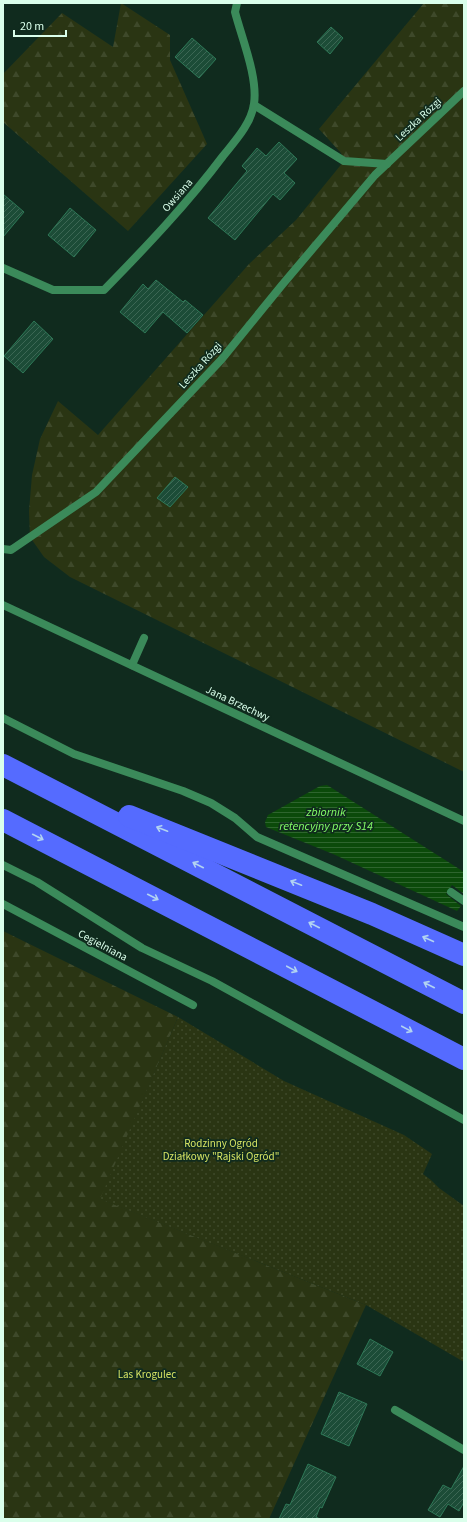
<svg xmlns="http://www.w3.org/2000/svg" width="467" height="1522" font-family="'Source Sans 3',sans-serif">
<defs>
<pattern id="forest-firs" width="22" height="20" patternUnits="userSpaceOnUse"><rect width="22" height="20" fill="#2a3513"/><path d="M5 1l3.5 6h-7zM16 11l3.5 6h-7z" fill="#3e492a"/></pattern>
<pattern id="park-dots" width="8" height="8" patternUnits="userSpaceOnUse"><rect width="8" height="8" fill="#2a3513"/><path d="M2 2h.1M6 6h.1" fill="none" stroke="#3e492a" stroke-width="1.8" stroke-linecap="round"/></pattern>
<pattern id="water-rules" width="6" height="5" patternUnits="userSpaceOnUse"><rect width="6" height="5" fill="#0b4a0a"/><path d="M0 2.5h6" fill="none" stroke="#2e652e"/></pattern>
<pattern id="building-hatch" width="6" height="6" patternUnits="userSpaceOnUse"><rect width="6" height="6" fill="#1c4c37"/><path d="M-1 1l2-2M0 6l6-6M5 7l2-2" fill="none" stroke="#3c6754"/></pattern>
</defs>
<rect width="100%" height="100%" fill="#102b1e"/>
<g fill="url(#forest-firs)">
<path d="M 121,3 L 170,35 L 170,60 L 207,144 L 128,231 L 3,122 L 3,74 L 62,13 L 113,47 Z"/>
<path d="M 424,3 L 464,3 L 464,772 L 70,577 L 44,557 L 30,537 L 29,511 L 32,475 L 40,439 L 58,401 L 98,435 L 249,264 L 296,220 L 344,161 L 341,153 L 319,129 Z"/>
<path d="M 3,931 L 178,1017 L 101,1199 L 366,1305 L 269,1519 L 3,1519 Z"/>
</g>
<path fill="url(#park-dots)" d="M 178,1017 L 284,1081 L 404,1135 L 432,1154 L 423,1174 L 431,1180 L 439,1188 L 464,1206 L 464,1362 L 366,1305 L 100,1199 Z"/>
<path fill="url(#water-rules)" d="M 327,785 L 464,872 L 464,894 L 452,885 L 446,894 L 461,906 L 457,911 L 333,854 L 266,827 L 265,822 L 268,815 L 320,786 Z"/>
<g fill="url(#building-hatch)" stroke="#2e7857">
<path d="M 331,27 L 343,38 L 330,54 L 317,42 Z"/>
<path d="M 192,38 L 216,59 L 199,78 L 175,57 Z"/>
<path d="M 279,142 L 297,159 L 284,173 L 295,183 L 280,200 L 273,194 L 235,240 L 208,218 L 247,171 L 242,166 L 257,148 L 266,156 Z"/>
<path d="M 3,194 L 24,212 L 3,237 Z"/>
<path d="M 70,208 L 96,230 L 74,257 L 48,235 Z"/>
<path d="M 156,280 L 183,302 L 185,300 L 203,315 L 187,333 L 163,312 L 145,333 L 120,312 L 143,284 L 148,289 Z"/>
<path d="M 34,321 L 53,339 L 23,373 L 4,356 Z"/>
<path d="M 175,477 L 188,487 L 170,507 L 157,498 Z"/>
<path d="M 370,1339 L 393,1352 L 380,1376 L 357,1364 Z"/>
<path d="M 339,1392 L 367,1404 L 349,1446 L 321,1434 Z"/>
<path d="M 308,1464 L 336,1477 L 322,1508 L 320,1507 L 316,1517 L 320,1519 L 279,1519 L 286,1504 L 290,1505 Z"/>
<path d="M 464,1466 L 464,1502 L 459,1511 L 448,1504 L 440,1517 L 428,1510 L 443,1485 L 451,1489 Z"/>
</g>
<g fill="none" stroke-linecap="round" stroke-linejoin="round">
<g stroke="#3b8a5a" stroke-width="8">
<path d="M 3,605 L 464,821"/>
<path d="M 132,665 L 144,638"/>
<path d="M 3,718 L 74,754 L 183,791 L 211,803 L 235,818 L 257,837 L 464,927"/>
<path d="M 3,865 L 37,882 L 142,948 L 212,981 L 464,1120"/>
<path d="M 451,892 L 464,901"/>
<path d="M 3,904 L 193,1005"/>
<path d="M 395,1410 L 464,1450"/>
</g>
<g stroke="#3b8a5a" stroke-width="8">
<path d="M 254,105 L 344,161 L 387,164"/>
<path d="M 3,268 L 53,290 L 104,290 C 146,247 187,204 223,156 C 235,141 251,124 254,104 C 258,77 242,39 235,12 L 237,3"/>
<path d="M 3,549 L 11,550 L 96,492 L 221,360 L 282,285 L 375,175 L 464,91"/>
</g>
<g stroke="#556bff" stroke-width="22">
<path d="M 3,765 L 464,1003"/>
<path d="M 129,816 L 372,914 L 464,955"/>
<path d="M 3,820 L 464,1059"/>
</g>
</g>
<defs><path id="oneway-shaft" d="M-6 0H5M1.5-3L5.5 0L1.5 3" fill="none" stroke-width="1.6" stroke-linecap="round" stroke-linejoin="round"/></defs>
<g stroke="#b2d3f1">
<use href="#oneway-shaft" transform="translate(162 829) rotate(-159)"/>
<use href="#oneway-shaft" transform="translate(38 837) rotate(27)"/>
<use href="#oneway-shaft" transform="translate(198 865) rotate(-153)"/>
<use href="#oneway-shaft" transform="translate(296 883) rotate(-158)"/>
<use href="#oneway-shaft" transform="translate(153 897) rotate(27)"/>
<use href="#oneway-shaft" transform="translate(314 925) rotate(-153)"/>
<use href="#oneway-shaft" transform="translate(428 939) rotate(-156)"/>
<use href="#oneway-shaft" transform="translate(292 969) rotate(28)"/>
<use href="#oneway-shaft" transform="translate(429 985) rotate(-153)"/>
<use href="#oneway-shaft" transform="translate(407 1029) rotate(28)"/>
</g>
<g text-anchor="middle" stroke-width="3.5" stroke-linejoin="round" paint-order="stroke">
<g font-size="11" fill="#daffeb" stroke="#102b1e">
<text transform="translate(418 119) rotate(-43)" y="4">Leszka Rózgi</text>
<text transform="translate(177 195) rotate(-49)" y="4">Owsiana</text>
<text transform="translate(200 365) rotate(-48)" y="4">Leszka Rózgi</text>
<text transform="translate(238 703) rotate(25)" y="4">Jana Brzechwy</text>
<text transform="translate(103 945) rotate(28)" y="4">Cegielniana</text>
</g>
<g font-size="11" fill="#d6e363" stroke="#102b1e">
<text x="221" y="1147">Rodzinny Ogród<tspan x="221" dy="13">Działkowy "Rajski Ogród"</tspan></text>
<text x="147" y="1378">Las Krogulec</text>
</g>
<g font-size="12" font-style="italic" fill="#84ff68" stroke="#102b1e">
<text x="326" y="816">zbiornik<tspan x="326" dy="14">retencyjny przy S14</tspan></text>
</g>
</g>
<rect width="467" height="1522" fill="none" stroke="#daffeb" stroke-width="8"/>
<path d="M14 30v6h52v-6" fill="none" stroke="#daffeb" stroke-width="2"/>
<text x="20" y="30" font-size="12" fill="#daffeb" stroke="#102b1e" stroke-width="3" paint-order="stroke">20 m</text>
</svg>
